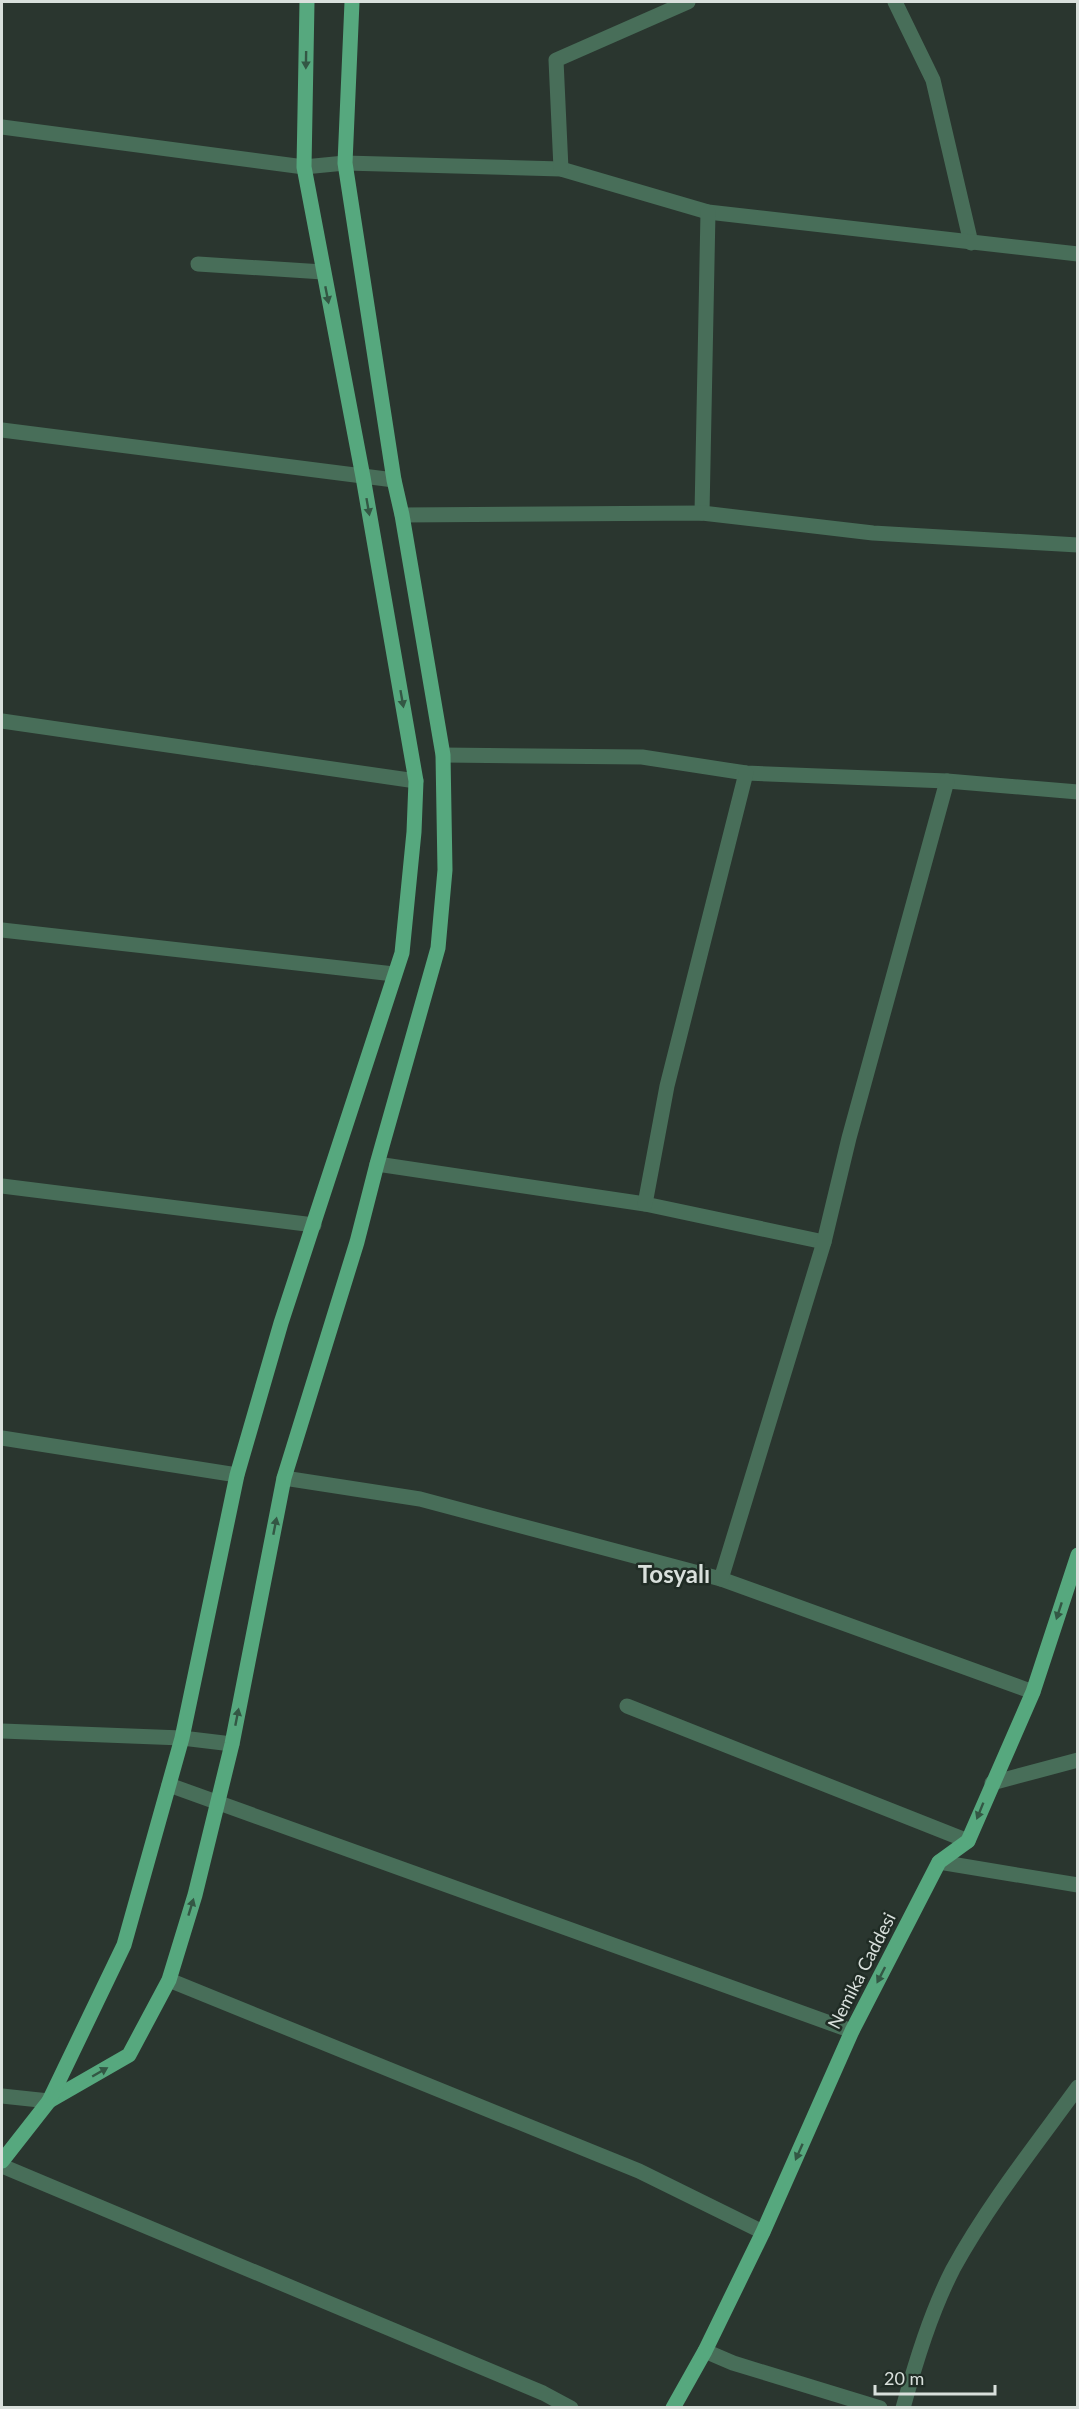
<svg xmlns="http://www.w3.org/2000/svg" width="1079" height="2409" font-family="Lato,sans-serif">
<rect width="100%" height="100%" fill="#2a362f"/>
<g fill="none" stroke-linecap="round" stroke-linejoin="round">
<g stroke="#486e59" stroke-width="15">
<path d="M 895,2 L 933,80 L 971,243"/>
<path d="M 2,127 L 304,167 L 345,163 L 561,169 L 708,212 L 1078,254"/>
<path d="M 561,169 L 556,60 L 688,2"/>
<path d="M 198,264 L 323,272"/>
<path d="M 2,430 L 394,480"/>
<path d="M 702,513 L 708,212"/>
<path d="M 402,515 L 702,513 L 873,533 L 1078,545"/>
<path d="M 2,721 L 416,781"/>
<path d="M 443,755 L 642,757 L 746,773 L 947,781 L 1078,792"/>
<path d="M 2,930 L 394,974"/>
<path d="M 377,1164 L 645,1204 L 824,1242"/>
<path d="M 2,1186 L 314,1225"/>
<path d="M 645,1204 L 667,1086 L 746,773"/>
<path d="M 2,1438 L 237,1475"/>
<path d="M 284,1478 L 420,1499 L 721,1579 L 1033,1692"/>
<path d="M 721,1579 L 824,1242 L 849,1138 L 947,781"/>
<path d="M 627,1706 L 968,1841"/>
<path d="M 2,1731 L 182,1738 L 232,1744"/>
<path d="M 992,1783 L 1078,1760"/>
<path d="M 169,1785 L 852,2031"/>
<path d="M 939,1862 L 1078,1885"/>
<path d="M 169,1980 L 639,2171 L 763,2232"/>
<path d="M 2,2096 L 49,2101"/>
<path d="M 2,2166 L 543,2393 L 571,2408"/>
<path d="M 705,2351 L 733,2363 L 880,2408"/>
<path d="M 903,2408 C 916,2361 931,2312 953,2269 C 988,2205 1035,2146 1078,2087"/>
</g>
<g stroke="#56a87e" stroke-width="15">
<path d="M 49,2101 L 129,2055 L 169,1980 L 195,1895 L 232,1744 L 284,1478 L 357,1242 L 377,1164 L 438,948 L 445,870 L 443,755 L 402,515 L 394,480 L 345,163 L 352,2"/>
<path d="M 2,2161 L 49,2101 L 124,1945 L 182,1738 L 237,1475 L 281,1323 L 402,953 L 414,832 L 416,781 L 363,477 L 304,167 L 307,2"/>
<path d="M 673,2408 L 705,2351 L 763,2232 L 852,2031 L 939,1862 L 968,1841 L 1033,1692 L 1078,1555"/>
</g>
</g>
<defs><path id="oneway-solid" d="M-6-.8H1V-3.2L6.5 0L1 3.2V.8H-6Z" transform="scale(1.5)"/></defs>
<g fill="#335744">
<use href="#oneway-solid" transform="translate(306 60) rotate(91)"/>
<use href="#oneway-solid" transform="translate(327 295) rotate(79)"/>
<use href="#oneway-solid" transform="translate(368 507) rotate(80)"/>
<use href="#oneway-solid" transform="translate(402 699) rotate(80)"/>
<use href="#oneway-solid" transform="translate(275 1526) rotate(-79)"/>
<use href="#oneway-solid" transform="translate(1059 1611) rotate(108)"/>
<use href="#oneway-solid" transform="translate(237 1717) rotate(-79)"/>
<use href="#oneway-solid" transform="translate(980 1811) rotate(112)"/>
<use href="#oneway-solid" transform="translate(191 1907) rotate(-73)"/>
<use href="#oneway-solid" transform="translate(881 1975) rotate(117)"/>
<use href="#oneway-solid" transform="translate(100 2072) rotate(-30)"/>
<use href="#oneway-solid" transform="translate(799 2152) rotate(114)"/>
</g>
<g text-anchor="middle" stroke-width="5" stroke-linejoin="round" paint-order="stroke">
<g font-size="18" fill="#d9e0dc" stroke="#202c25">
<text transform="translate(862 1971) rotate(-63)" y="6">Nemika Caddesi</text>
</g>
<g font-size="24" font-weight="bold" fill="#d9e0dc" stroke="#202c25">
<text x="674" y="1583">Tosyalı</text>
</g>
</g>
<rect width="1079" height="2409" fill="none" stroke="#d9e0dc" stroke-width="6"/>
<path d="M875 2385v9h120v-9" fill="none" stroke="#d9e0dc" stroke-width="3"/>
<text x="884" y="2385" font-size="18" fill="#d9e0dc" stroke="#202c25" stroke-width="4.5" paint-order="stroke">20 m</text>
</svg>
